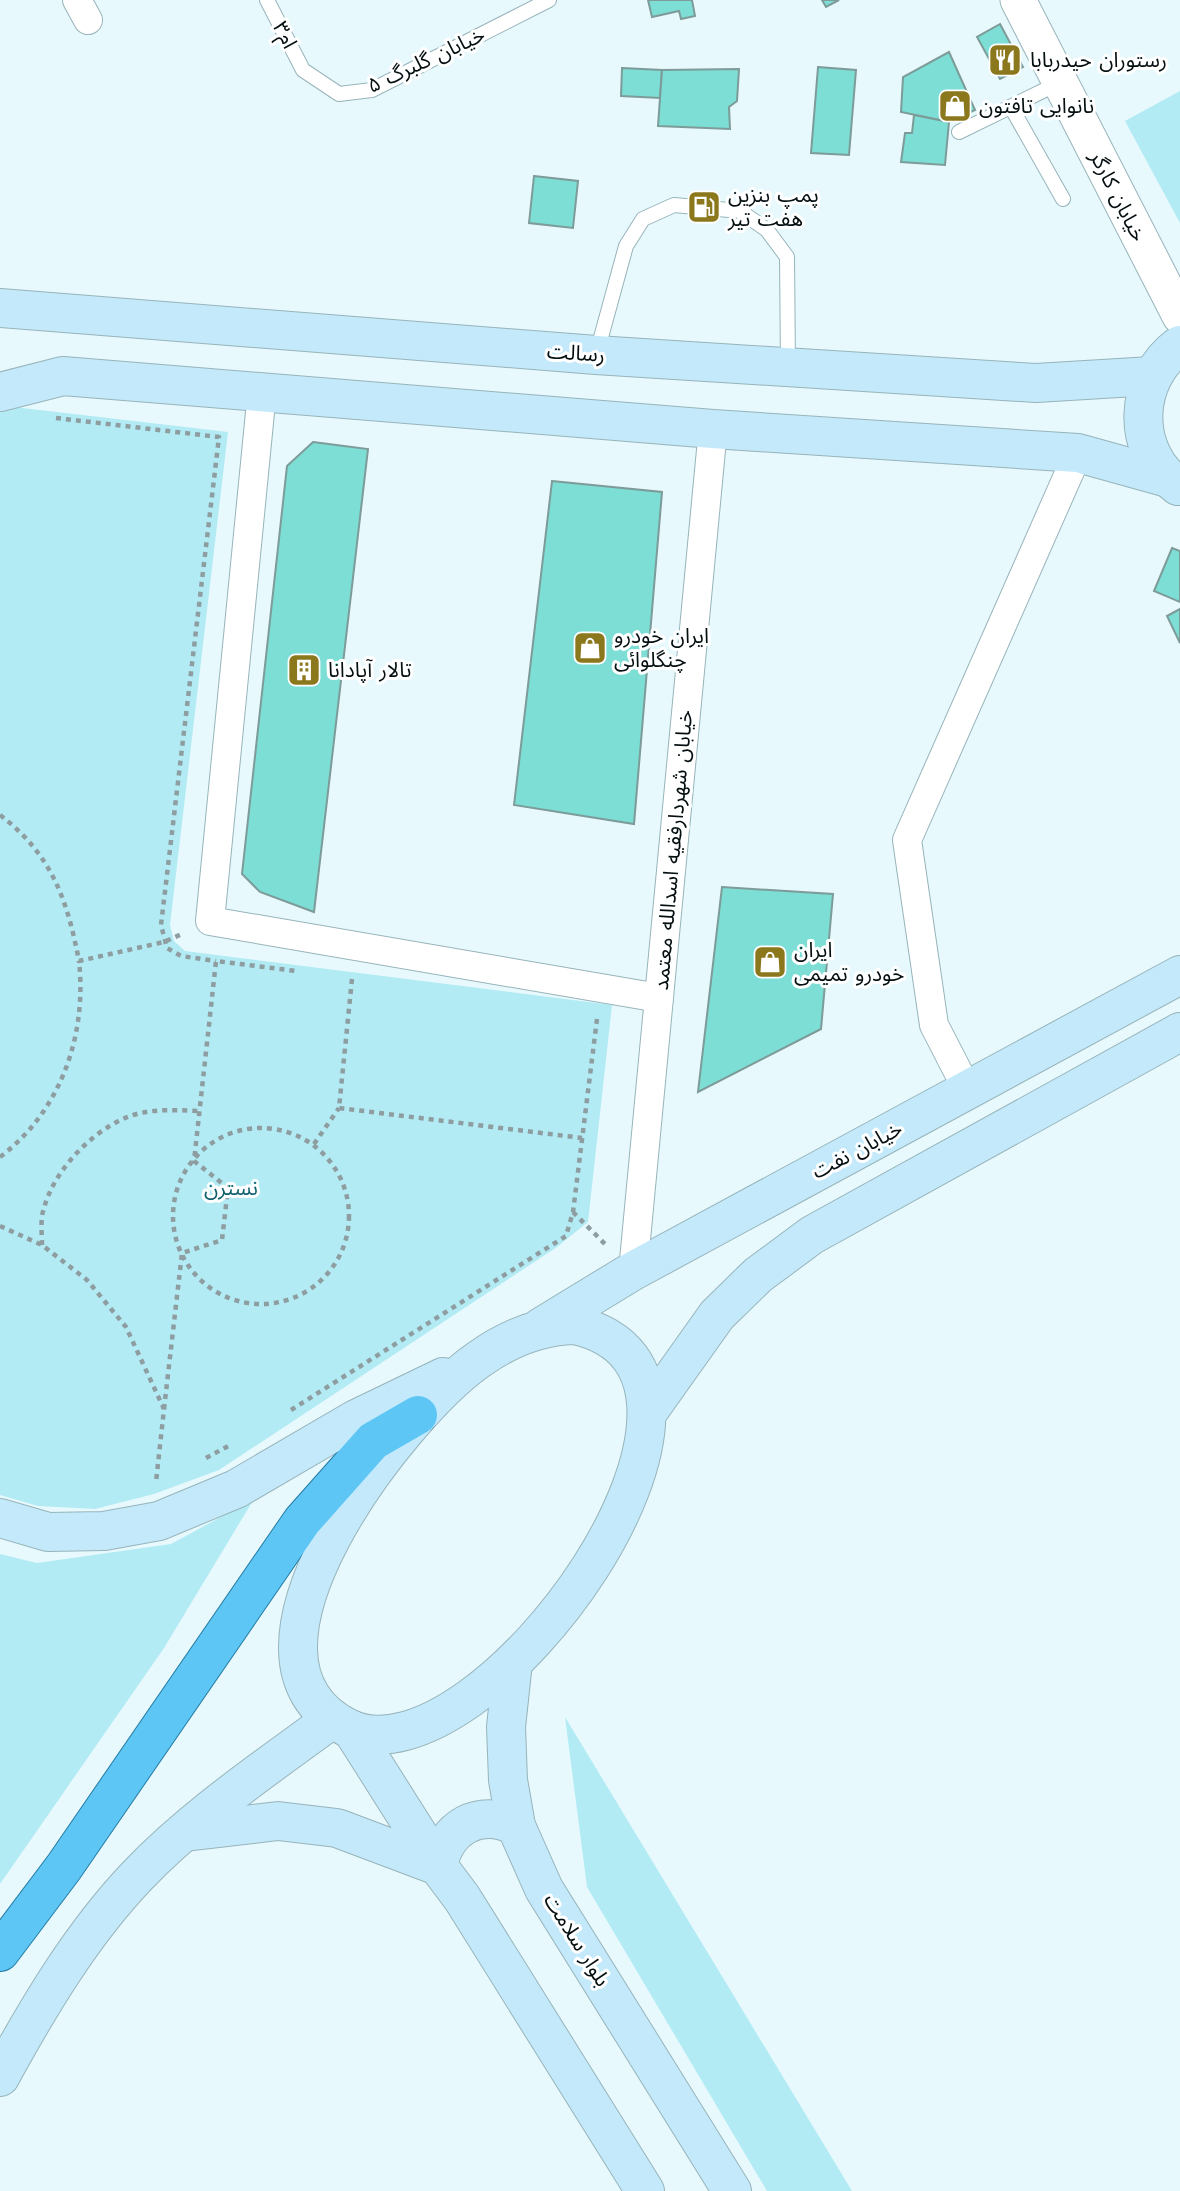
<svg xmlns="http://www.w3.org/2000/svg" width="1180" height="2191" font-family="'Work Sans','Noto Sans Arabic',sans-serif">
<rect width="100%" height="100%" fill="#e7f9fd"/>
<g fill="#b3ebf5">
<path d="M 1180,91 L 1180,223 L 1125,121 Z"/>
<path d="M 14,407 L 228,432 L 170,925 L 174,941 L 185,951 L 612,1005 L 588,1222 L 557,1247 L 219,1470 L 154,1494 L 95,1509 L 38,1506 L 0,1495 L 0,412 Z"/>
<path d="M 254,1499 L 164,1648 L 0,1884 L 0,1554 L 37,1563 L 171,1544 Z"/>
<path d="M 565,1717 L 852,2191 L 767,2191 L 587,1887 Z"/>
</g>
<g fill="#7cded5" stroke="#7d9b98" stroke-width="2">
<path d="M 648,0 L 692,0 L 695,16 L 681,19 L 679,11 L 652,17 Z"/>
<path d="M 822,0 L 839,0 L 826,7 Z"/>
<path d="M 1000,24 L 1023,67 L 1000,79 L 977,37 Z"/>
<path d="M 949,52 L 975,110 L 949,122 L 901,112 L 903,77 Z"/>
<path d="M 818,67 L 856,70 L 849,155 L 811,153 Z"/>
<path d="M 622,68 L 662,70 L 660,98 L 621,96 Z"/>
<path d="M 739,69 L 737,101 L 729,107 L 730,129 L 658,126 L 662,70 Z"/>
<path d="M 914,115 L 949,122 L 945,165 L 901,162 L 905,133 L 912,133 Z"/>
<path d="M 534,176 L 578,181 L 573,228 L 529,223 Z"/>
<path d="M 313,442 L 368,449 L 314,912 L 260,892 L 242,874 L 287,466 Z"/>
<path d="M 552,481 L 662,492 L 634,824 L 514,805 Z"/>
<path d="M 1172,548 L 1180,551 L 1180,602 L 1154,591 Z"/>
<path d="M 1180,609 L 1180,643 L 1167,616 Z"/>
<path d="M 722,887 L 833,894 L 821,1029 L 698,1092 Z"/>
</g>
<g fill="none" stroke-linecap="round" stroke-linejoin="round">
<defs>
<g id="service">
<path d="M 267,0 L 303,70 L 339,94 L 372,90 L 549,0"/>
<path d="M 1011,107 L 1063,199"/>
<path d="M 959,132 L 1059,83"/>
<path d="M 597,352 L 626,246 L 643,219 L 674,205 L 740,211 L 767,230 L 787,257 L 788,366"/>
</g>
<g id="minor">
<path d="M 77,0 L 88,20"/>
<path d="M 262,392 L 210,921 L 659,998"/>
<path d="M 968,1091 L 934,1025 L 907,840 L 1078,453"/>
<path d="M 633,1271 L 713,429"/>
</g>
<path id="tertiary" d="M 1018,0 L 1180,316"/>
<g id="secondary">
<path d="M 0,308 L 596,355 L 1036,383 L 1152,376"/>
<path d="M 0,392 L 63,376 L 713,429 L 1078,453 L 1168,478"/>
<path d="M 1178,486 C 1130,451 1133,379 1180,345"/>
<path d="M 574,1325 C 785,1370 481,1793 348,1728 C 207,1659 401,1414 478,1360 C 507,1339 538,1326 574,1325 Z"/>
<path d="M 541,1327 L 633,1271 L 1180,975"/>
<path d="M 648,1412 L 717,1315 L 758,1275 L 812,1235 L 1180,1032"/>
<path d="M 0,1518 L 48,1532 L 104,1531 L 159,1521 L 236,1489 L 356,1419 L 443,1377"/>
<path d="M 513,1662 L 506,1727 L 508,1780 L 516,1826 L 544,1889 L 732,2191"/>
<path d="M 352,1730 L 438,1866 L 462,1898 L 645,2191"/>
<path d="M 185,1832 L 278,1821 L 337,1828 L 438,1866 C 446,1827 479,1808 516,1826"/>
<path d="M 0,2077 C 39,2006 81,1935 137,1876 C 194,1816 266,1768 332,1719"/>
</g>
<path id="trunk" d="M 0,1952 L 64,1867 L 302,1521 L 373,1441 L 418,1415"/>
</defs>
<use href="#service" stroke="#97b4ba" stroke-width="16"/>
<use href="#minor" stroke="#97b4ba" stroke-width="30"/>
<use href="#tertiary" stroke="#97b4ba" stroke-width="37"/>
<use href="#secondary" stroke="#97b4ba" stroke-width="40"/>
<use href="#trunk" stroke="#257ca3" stroke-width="40"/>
<g stroke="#8e9da0" stroke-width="4.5" stroke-dasharray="5 5" stroke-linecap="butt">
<path d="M 56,418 L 219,437 L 161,925 L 167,948 L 181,956 L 216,961"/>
<path d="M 0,815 C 52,855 67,899 79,961 L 164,942 L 184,933"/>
<path d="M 352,979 L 339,1108 L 582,1138"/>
<circle cx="261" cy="1216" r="88"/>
<path d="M 314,1144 L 339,1108"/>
<path d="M 0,1157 C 61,1111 87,1035 79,961"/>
<path d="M 573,1212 L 605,1244"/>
<path d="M 0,1226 L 42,1245 L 87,1280 L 126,1327 L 164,1409 L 156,1482"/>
<path d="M 42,1245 C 42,1234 40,1219 44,1208 C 54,1171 90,1133 125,1118 C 148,1108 175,1110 199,1111"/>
<path d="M 164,1409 L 182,1253 L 222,1240 L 228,1188 L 194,1161 L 216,961 L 296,971"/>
<path d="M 291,1410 L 566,1236 L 573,1212 L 597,1019"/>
<path d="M 206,1458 L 232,1444"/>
</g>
<use href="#service" stroke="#fff" stroke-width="14"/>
<use href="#minor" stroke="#fff" stroke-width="28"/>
<use href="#tertiary" stroke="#fff" stroke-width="35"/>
<use href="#secondary" stroke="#c3e9fb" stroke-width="38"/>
<use href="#trunk" stroke="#5ec6f4" stroke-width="38"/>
</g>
<defs>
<symbol id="restaurant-square" viewBox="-11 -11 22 22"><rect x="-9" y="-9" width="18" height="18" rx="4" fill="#8b781d" stroke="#fff"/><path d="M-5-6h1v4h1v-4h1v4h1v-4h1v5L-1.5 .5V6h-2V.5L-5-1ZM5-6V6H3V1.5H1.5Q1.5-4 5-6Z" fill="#fff"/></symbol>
<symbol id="shop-square" viewBox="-11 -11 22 22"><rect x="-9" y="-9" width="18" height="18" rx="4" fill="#8b781d" stroke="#fff"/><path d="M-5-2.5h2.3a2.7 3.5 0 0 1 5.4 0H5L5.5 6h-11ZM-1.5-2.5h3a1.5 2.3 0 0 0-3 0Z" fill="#fff"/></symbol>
<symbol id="fuel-square" viewBox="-11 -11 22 22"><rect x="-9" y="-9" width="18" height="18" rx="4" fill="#8b781d" stroke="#fff"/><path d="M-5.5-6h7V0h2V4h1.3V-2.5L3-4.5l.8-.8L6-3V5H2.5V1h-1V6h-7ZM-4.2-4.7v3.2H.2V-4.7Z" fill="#fff"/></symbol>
<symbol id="building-square" viewBox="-11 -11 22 22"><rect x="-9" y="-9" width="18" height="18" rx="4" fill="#8b781d" stroke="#fff"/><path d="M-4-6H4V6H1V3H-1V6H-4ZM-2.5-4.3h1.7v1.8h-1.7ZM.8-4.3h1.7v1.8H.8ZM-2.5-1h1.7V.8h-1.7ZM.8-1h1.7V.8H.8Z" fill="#fff"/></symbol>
</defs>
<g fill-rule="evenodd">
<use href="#restaurant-square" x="986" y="41" width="38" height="38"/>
<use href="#shop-square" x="936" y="87" width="38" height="38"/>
<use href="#fuel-square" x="685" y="188" width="38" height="38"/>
<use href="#shop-square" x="571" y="629" width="38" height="38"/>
<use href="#building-square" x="285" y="651" width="38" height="38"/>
<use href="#shop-square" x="751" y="943" width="38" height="38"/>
</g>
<g text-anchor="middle" stroke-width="6" stroke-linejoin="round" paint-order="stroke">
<g font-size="21" fill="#050f11" stroke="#fff">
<text transform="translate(285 35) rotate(63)" y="7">ام۳</text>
<text transform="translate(426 60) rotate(-25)" y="7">خیابان گلبرگ ۵</text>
<text transform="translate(1118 196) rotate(63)" y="7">خیابان کارگر</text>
<text transform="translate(576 353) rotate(4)" y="7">رسالت</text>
<text transform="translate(673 850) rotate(-85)" y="7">خیابان شهردارفقیه اسدالله معتمد</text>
<text transform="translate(857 1150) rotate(-28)" y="7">خیابان نفت</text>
<text transform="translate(577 1940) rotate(58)" y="7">بلوار سلامت</text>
</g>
<g font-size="21" fill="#050f11" stroke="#fff" text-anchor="start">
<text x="1030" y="67">رستوران حیدربابا</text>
<text x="979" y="113">نانوایی تافتون</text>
<text x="728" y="202">پمپ بنزین<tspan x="728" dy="24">هفت تیر</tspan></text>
<text x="614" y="643">ایران خودرو<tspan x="614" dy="24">چنگلوائی</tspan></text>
<text x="328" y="677">تالار آپادانا</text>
<text x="794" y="957">ایران<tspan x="794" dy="24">خودرو تمیمی</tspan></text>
</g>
<g font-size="21" fill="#0f616e" stroke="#fff">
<text x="231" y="1195">نسترن</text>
</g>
</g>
</svg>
